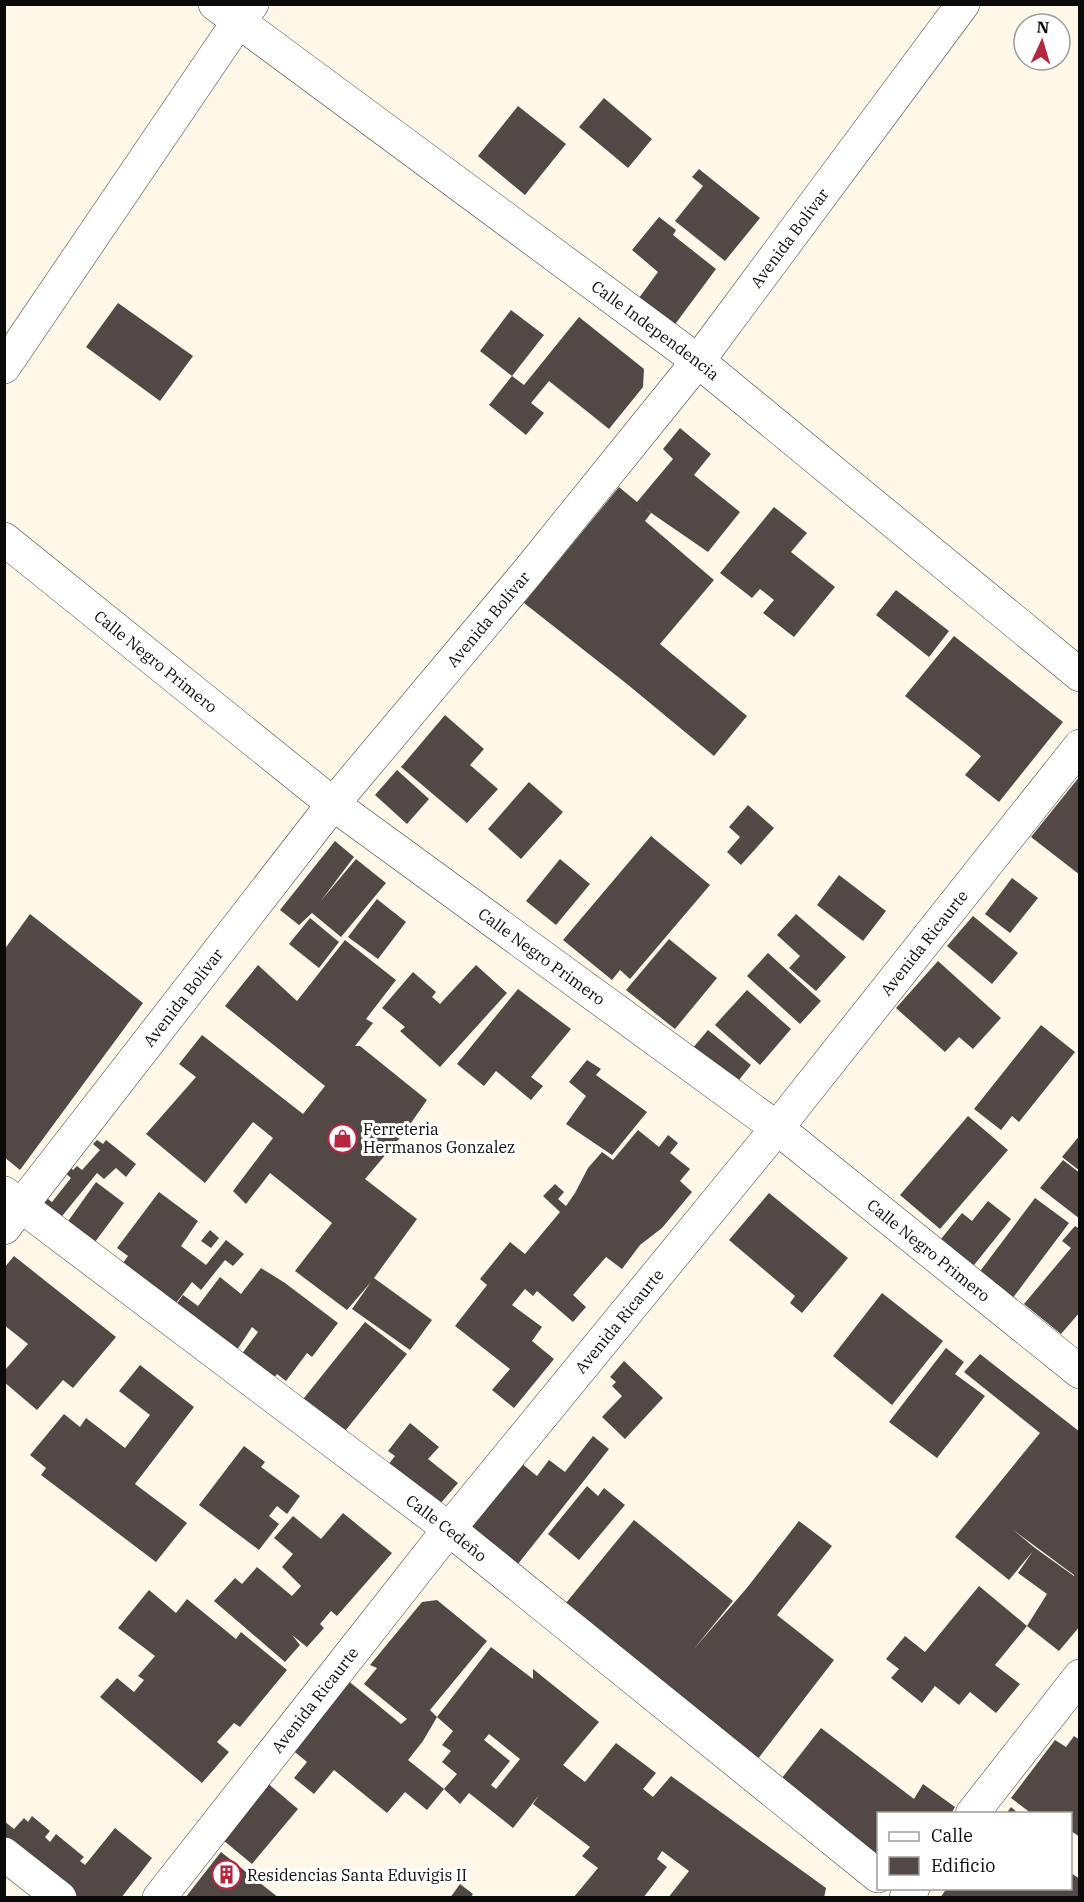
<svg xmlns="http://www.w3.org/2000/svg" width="1084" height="1902" font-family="'IBM Plex Serif',serif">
<rect width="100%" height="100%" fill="#fff7e7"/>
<g fill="#524946" fill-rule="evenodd">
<path d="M 604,98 L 652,139 L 628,168 L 579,127 Z"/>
<path d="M 518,106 L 566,144 L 525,195 L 478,156 Z"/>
<path d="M 699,169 L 760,218 L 725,261 L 675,221 L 703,186 L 692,177 Z"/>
<path d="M 659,217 L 676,230 L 673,235 L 716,269 L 676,323 L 664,326 L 636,302 L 658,272 L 632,250 Z"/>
<path d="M 118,303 L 193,356 L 160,401 L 86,347 Z"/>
<path d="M 511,310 L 544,335 L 512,376 L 480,351 Z"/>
<path d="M 579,317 L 644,369 L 643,387 L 609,429 L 549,381 L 531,403 L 544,413 L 526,435 L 489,405 L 512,376 L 524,385 Z"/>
<path d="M 680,428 L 711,454 L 694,475 L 740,512 L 708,552 L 644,508 L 651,513 L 645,521 L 714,580 L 660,644 L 747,716 L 714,756 L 627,684 L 524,603 L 619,487 L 637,502 L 673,459 L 663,449 Z"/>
<path d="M 774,507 L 807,533 L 791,552 L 835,587 L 794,637 L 763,613 L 774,600 L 760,589 L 752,598 L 720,573 Z"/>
<path d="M 896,590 L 949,631 L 929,657 L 876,615 Z"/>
<path d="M 954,636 L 1063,722 L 999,802 L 965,775 L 981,756 L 905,696 Z"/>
<path d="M 445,715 L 484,749 L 470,765 L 498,789 L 467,823 L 401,767 Z"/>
<path d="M 397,770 L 429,799 L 407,824 L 375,795 Z"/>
<path d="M 1080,776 L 1080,875 L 1031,837 Z"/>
<path d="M 529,782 L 563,812 L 521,859 L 488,829 Z"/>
<path d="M 748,805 L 774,828 L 741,865 L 727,852 L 740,837 L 729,827 Z"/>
<path d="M 651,836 L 710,885 L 630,979 L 620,970 L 612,980 L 563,940 Z"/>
<path d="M 335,841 L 354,857 L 320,902 L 356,859 L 386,883 L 341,937 L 312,913 L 299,925 L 280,910 Z"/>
<path d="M 560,859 L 590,884 L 556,925 L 526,901 Z"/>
<path d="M 839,875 L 886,911 L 863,941 L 817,905 Z"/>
<path d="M 1012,878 L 1038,898 L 1010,933 L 985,914 Z"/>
<path d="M 377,899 L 406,922 L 378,959 L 348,937 Z"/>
<path d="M 30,914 L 143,1003 L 20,1170 L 4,1157 L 4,950 Z"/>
<path d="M 796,914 L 846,957 L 816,991 L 789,968 L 800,956 L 777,935 Z"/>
<path d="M 973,916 L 1018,953 L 992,984 L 947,946 Z"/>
<path d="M 310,918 L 339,942 L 319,968 L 289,944 Z"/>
<path d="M 669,939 L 717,978 L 675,1029 L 626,990 Z"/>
<path d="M 345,940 L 396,980 L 366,1019 L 373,1023 L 355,1046 L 360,1046 L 427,1100 L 404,1133 L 365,1179 L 417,1219 L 374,1278 L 432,1320 L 410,1350 L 352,1309 L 371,1282 L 347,1310 L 295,1271 L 332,1223 L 270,1173 L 246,1204 L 233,1191 L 273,1138 L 253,1122 L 205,1183 L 146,1134 L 196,1077 L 179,1064 L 202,1035 L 303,1114 L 325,1086 L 225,1006 L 258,965 L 297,1001 Z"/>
<path d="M 768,953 L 821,1001 L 800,1024 L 747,976 Z"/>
<path d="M 938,961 L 1001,1018 L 973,1049 L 959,1037 L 945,1052 L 896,1008 Z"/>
<path d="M 476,965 L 507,993 L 440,1067 L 400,1031 L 405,1027 L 382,1008 L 413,972 L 436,992 L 432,997 L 440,1004 Z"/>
<path d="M 518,989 L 571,1029 L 531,1077 L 543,1086 L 531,1100 L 496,1071 L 484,1086 L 457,1064 Z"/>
<path d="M 747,990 L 791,1029 L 760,1065 L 715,1025 Z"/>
<path d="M 1041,1025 L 1075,1052 L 1019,1122 L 1012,1116 L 1001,1130 L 974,1109 Z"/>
<path d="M 708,1030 L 751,1065 L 735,1085 L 692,1049 Z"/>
<path d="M 587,1060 L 601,1069 L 596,1075 L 647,1112 L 612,1155 L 566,1124 L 586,1096 L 569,1082 Z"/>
<path d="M 968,1116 L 1008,1150 L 940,1229 L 900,1195 Z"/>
<path d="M 638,1130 L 659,1147 L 668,1135 L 678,1143 L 670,1153 L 690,1169 L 680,1181 L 692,1192 L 662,1228 L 640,1245 L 622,1269 L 606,1257 L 573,1295 L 586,1307 L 573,1322 L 537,1291 L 533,1296 L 525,1289 L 512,1305 L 542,1327 L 532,1341 L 554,1359 L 514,1408 L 492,1390 L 510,1369 L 455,1326 L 487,1285 L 480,1279 L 510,1242 L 525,1254 L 560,1212 L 543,1196 L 555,1184 L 564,1192 L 558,1199 L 566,1206 L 575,1193 L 588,1168 L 602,1152 L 613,1160 Z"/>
<path d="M 1080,1135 L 1080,1171 L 1062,1157 Z"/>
<path d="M 97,1140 L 103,1144 L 106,1140 L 136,1164 L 126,1177 L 116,1168 L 104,1179 L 97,1173 L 54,1226 L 40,1207 L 48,1199 L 52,1202 L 71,1178 L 63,1171 L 68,1166 L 73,1170 L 77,1166 L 82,1170 L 100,1150 L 93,1144 Z"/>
<path d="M 1063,1160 L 1080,1173 L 1080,1219 L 1040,1188 Z"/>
<path d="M 96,1182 L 124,1203 L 92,1246 L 64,1227 Z"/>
<path d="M 159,1192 L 198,1221 L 181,1246 L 206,1265 L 226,1240 L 244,1254 L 233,1266 L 225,1260 L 201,1290 L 192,1282 L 176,1303 L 123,1263 L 128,1256 L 117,1248 Z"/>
<path d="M 769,1193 L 848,1258 L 802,1313 L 790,1303 L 795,1296 L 729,1240 Z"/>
<path d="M 1035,1198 L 1069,1223 L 1012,1299 L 978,1274 Z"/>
<path d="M 988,1201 L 1011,1219 L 970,1270 L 937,1244 L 962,1213 L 972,1221 Z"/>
<path d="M 1075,1226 L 1080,1229 L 1080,1312 L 1061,1334 L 1024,1304 L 1071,1248 L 1062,1241 Z"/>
<path d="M 210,1230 L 219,1238 L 211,1248 L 201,1241 Z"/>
<path d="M 14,1256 L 116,1337 L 73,1388 L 63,1380 L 37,1410 L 4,1382 L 4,1371 L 28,1344 L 4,1325 L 4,1268 Z"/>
<path d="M 261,1268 L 285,1283 L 338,1323 L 312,1357 L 307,1353 L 286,1381 L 277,1374 L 273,1379 L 241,1355 L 258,1332 L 252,1327 L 231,1359 L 170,1313 L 183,1295 L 198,1306 L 220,1277 L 241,1294 Z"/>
<path d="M 882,1293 L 943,1341 L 892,1405 L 833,1356 Z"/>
<path d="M 365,1322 L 407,1354 L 341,1436 L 300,1403 Z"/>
<path d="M 946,1348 L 964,1362 L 955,1374 L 985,1396 L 937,1458 L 889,1422 Z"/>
<path d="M 980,1354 L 1080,1432 L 1080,1626 L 1059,1651 L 1027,1626 L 1047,1594 L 1018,1573 L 1033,1551 L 1009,1580 L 955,1537 L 1040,1433 L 964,1372 ZM 1012,1529 L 1074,1575 L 1074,1576 L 1035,1548 Z"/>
<path d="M 624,1361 L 663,1398 L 625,1439 L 602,1417 L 622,1396 L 612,1386 L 616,1382 L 610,1377 Z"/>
<path d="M 140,1365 L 194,1407 L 135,1484 L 187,1523 L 156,1562 L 41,1475 L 46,1468 L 30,1455 L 64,1414 L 80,1427 L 86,1418 L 125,1448 L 150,1415 L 119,1391 Z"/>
<path d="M 410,1423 L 439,1447 L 428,1459 L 458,1483 L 440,1504 L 384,1470 L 395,1456 L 388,1451 Z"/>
<path d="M 593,1436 L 609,1449 L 514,1569 L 465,1529 L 521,1463 L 537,1476 L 549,1460 L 565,1472 Z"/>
<path d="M 244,1446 L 265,1462 L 261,1467 L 300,1496 L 287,1514 L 277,1506 L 269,1516 L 279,1524 L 259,1550 L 199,1505 Z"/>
<path d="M 587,1486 L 598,1496 L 604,1488 L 625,1505 L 579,1560 L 548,1534 Z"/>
<path d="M 343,1513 L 392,1553 L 337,1616 L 331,1611 L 320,1624 L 324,1628 L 307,1647 L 292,1635 L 300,1645 L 285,1662 L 214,1601 L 235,1578 L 242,1584 L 257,1567 L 292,1596 L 301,1586 L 282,1567 L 293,1554 L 274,1538 L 293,1516 L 321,1539 Z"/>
<path d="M 634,1520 L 733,1601 L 693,1650 L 746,1589 L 799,1521 L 832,1546 L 777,1615 L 834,1660 L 757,1760 L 561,1609 Z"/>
<path d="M 979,1586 L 1027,1626 L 995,1665 L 1020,1684 L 996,1713 L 970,1692 L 959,1705 L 935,1686 L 922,1703 L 891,1678 L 899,1669 L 886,1659 L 905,1636 L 925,1652 Z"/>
<path d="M 149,1590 L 176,1613 L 187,1599 L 236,1639 L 241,1632 L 287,1670 L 240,1727 L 234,1723 L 217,1742 L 229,1752 L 202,1783 L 100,1697 L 117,1678 L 134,1692 L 144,1680 L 138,1676 L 155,1656 L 118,1628 Z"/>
<path d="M 437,1600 L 487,1641 L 430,1710 L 437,1717 L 423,1741 L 408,1760 L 444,1789 L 457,1774 L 442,1762 L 451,1751 L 442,1745 L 453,1731 L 437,1717 L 491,1647 L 533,1679 L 533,1669 L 599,1722 L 563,1765 L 585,1782 L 616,1743 L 656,1773 L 643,1789 L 653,1797 L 671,1776 L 826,1888 L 824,1898 L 668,1898 L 689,1871 L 662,1851 L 657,1859 L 667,1867 L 643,1898 L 573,1898 L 598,1868 L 582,1856 L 590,1847 L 533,1804 L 539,1795 L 513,1828 L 469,1793 L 460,1804 L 444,1789 L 427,1810 L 405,1792 L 387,1813 L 334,1770 L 314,1794 L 294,1778 L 307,1762 L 290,1748 L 346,1679 L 401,1724 L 407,1719 L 364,1684 L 377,1668 L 370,1665 L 422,1602 ZM 489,1734 L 520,1759 L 496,1789 L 491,1785 L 510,1761 L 484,1740 Z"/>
<path d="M 821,1728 L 914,1799 L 923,1784 L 955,1807 L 951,1814 L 878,1814 L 878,1858 L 778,1783 Z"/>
<path d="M 1074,1736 L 1080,1740 L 1080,1837 L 1071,1831 L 1071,1814 L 1032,1814 L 1011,1798 L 1055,1740 L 1066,1747 Z"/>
<path d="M 265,1781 L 298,1809 L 252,1864 L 223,1840 Z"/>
<path d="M 1011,1807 L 1019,1814 L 1006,1814 Z"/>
<path d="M 32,1816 L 50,1831 L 45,1837 L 50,1842 L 56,1834 L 84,1857 L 80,1861 L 85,1865 L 115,1828 L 152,1858 L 121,1898 L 70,1898 L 4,1839 L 4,1821 L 14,1829 L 24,1818 L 28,1822 Z"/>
<path d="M 221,1852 L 279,1898 L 185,1898 Z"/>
<path d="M 1071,1873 L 1080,1879 L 1080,1898 L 940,1898 L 947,1888 L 1071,1888 Z"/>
<path d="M 460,1884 L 473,1894 L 470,1898 L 450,1898 Z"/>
</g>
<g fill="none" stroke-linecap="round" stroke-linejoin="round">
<defs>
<g id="minor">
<path id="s1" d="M 215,4 L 698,361 L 1080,675"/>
<path d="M 4,367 L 238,22 L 252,4"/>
<path id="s2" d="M 4,539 L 333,804 L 777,1128 L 1080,1372"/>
<path id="s3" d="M 4,1193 L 449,1529 L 878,1876"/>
<path id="s4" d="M 4,1228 L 333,804 L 526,574 L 698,361 L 963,4"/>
<path d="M 4,1854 L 60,1898"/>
<path id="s5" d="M 159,1898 L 449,1529 L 777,1128 L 1080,746"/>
</g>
<g id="tertiary">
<path d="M 972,1814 L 1080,1676"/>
<path d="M 906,1898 L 913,1888"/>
</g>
</defs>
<use href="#minor" stroke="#3d3d3d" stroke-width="34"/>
<use href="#tertiary" stroke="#3d3d3d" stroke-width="34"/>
<use href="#minor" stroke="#fff" stroke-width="33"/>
<use href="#tertiary" stroke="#fff" stroke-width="33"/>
</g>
<defs>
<symbol id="shop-ring" viewBox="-11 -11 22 22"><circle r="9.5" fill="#fff" stroke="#b7253f" stroke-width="1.5"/><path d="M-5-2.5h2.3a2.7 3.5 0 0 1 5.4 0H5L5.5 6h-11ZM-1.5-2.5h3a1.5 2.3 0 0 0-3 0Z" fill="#b7253f"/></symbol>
<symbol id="building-ring" viewBox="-11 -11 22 22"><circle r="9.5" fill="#fff" stroke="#b7253f" stroke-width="1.5"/><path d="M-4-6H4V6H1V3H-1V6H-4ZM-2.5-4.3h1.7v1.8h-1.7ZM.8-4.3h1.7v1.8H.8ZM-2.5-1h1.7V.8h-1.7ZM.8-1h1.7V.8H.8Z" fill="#b7253f"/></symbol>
</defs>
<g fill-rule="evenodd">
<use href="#shop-ring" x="326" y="1122" width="33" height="33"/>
<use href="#building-ring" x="210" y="1858" width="33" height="33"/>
</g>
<g text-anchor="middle" stroke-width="6" stroke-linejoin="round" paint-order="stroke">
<g font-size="16" fill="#0a0a0a" stroke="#fff">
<text dy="6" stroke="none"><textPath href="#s4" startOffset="1264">Avenida Bolívar</textPath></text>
<text dy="6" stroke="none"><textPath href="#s1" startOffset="548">Calle Independencia</textPath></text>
<text dy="6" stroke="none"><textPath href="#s4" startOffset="778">Avenida Bolívar</textPath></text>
<text dy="6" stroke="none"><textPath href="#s2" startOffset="195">Calle Negro Primero</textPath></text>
<text dy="6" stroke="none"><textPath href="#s5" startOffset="1224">Avenida Ricaurte</textPath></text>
<text dy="6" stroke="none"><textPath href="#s2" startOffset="681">Calle Negro Primero</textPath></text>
<text dy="6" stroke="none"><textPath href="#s4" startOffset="292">Avenida Bolívar</textPath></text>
<text dy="6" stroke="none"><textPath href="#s2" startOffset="1167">Calle Negro Primero</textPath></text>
<text dy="6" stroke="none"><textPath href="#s5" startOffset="738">Avenida Ricaurte</textPath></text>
<text dy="6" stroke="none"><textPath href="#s3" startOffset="555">Calle Cedeño</textPath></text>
<text dy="6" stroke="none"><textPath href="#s5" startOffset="252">Avenida Ricaurte</textPath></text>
</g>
<g font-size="16" fill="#0a0a0a" stroke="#fff" text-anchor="start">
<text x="363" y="1135">Ferreteria<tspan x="363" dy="18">Hermanos Gonzalez</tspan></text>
<text x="247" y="1881">Residencias Santa Eduvigis II</text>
</g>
</g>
<rect width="1084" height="1902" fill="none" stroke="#0a0a0a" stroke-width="12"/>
<rect x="877" y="1812" width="195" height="78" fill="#ffffff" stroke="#9d9d9d" stroke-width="1.5"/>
<rect x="889" y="1832" width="30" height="9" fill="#ffffff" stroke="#9d9d9d" stroke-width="1.5"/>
<text x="931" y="1842" font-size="18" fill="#0a0a0a">Calle</text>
<rect x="889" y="1857" width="30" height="18" fill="#524946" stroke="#9d9d9d" stroke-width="1.5"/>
<text x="931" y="1872" font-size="18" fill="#0a0a0a">Edificio</text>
<g transform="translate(1042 42) rotate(4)"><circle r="28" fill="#ffffff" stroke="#9d9d9d" stroke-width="1.5"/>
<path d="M0-4.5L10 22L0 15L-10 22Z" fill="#b7253f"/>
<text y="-9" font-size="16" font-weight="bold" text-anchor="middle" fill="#0a0a0a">N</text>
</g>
</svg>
